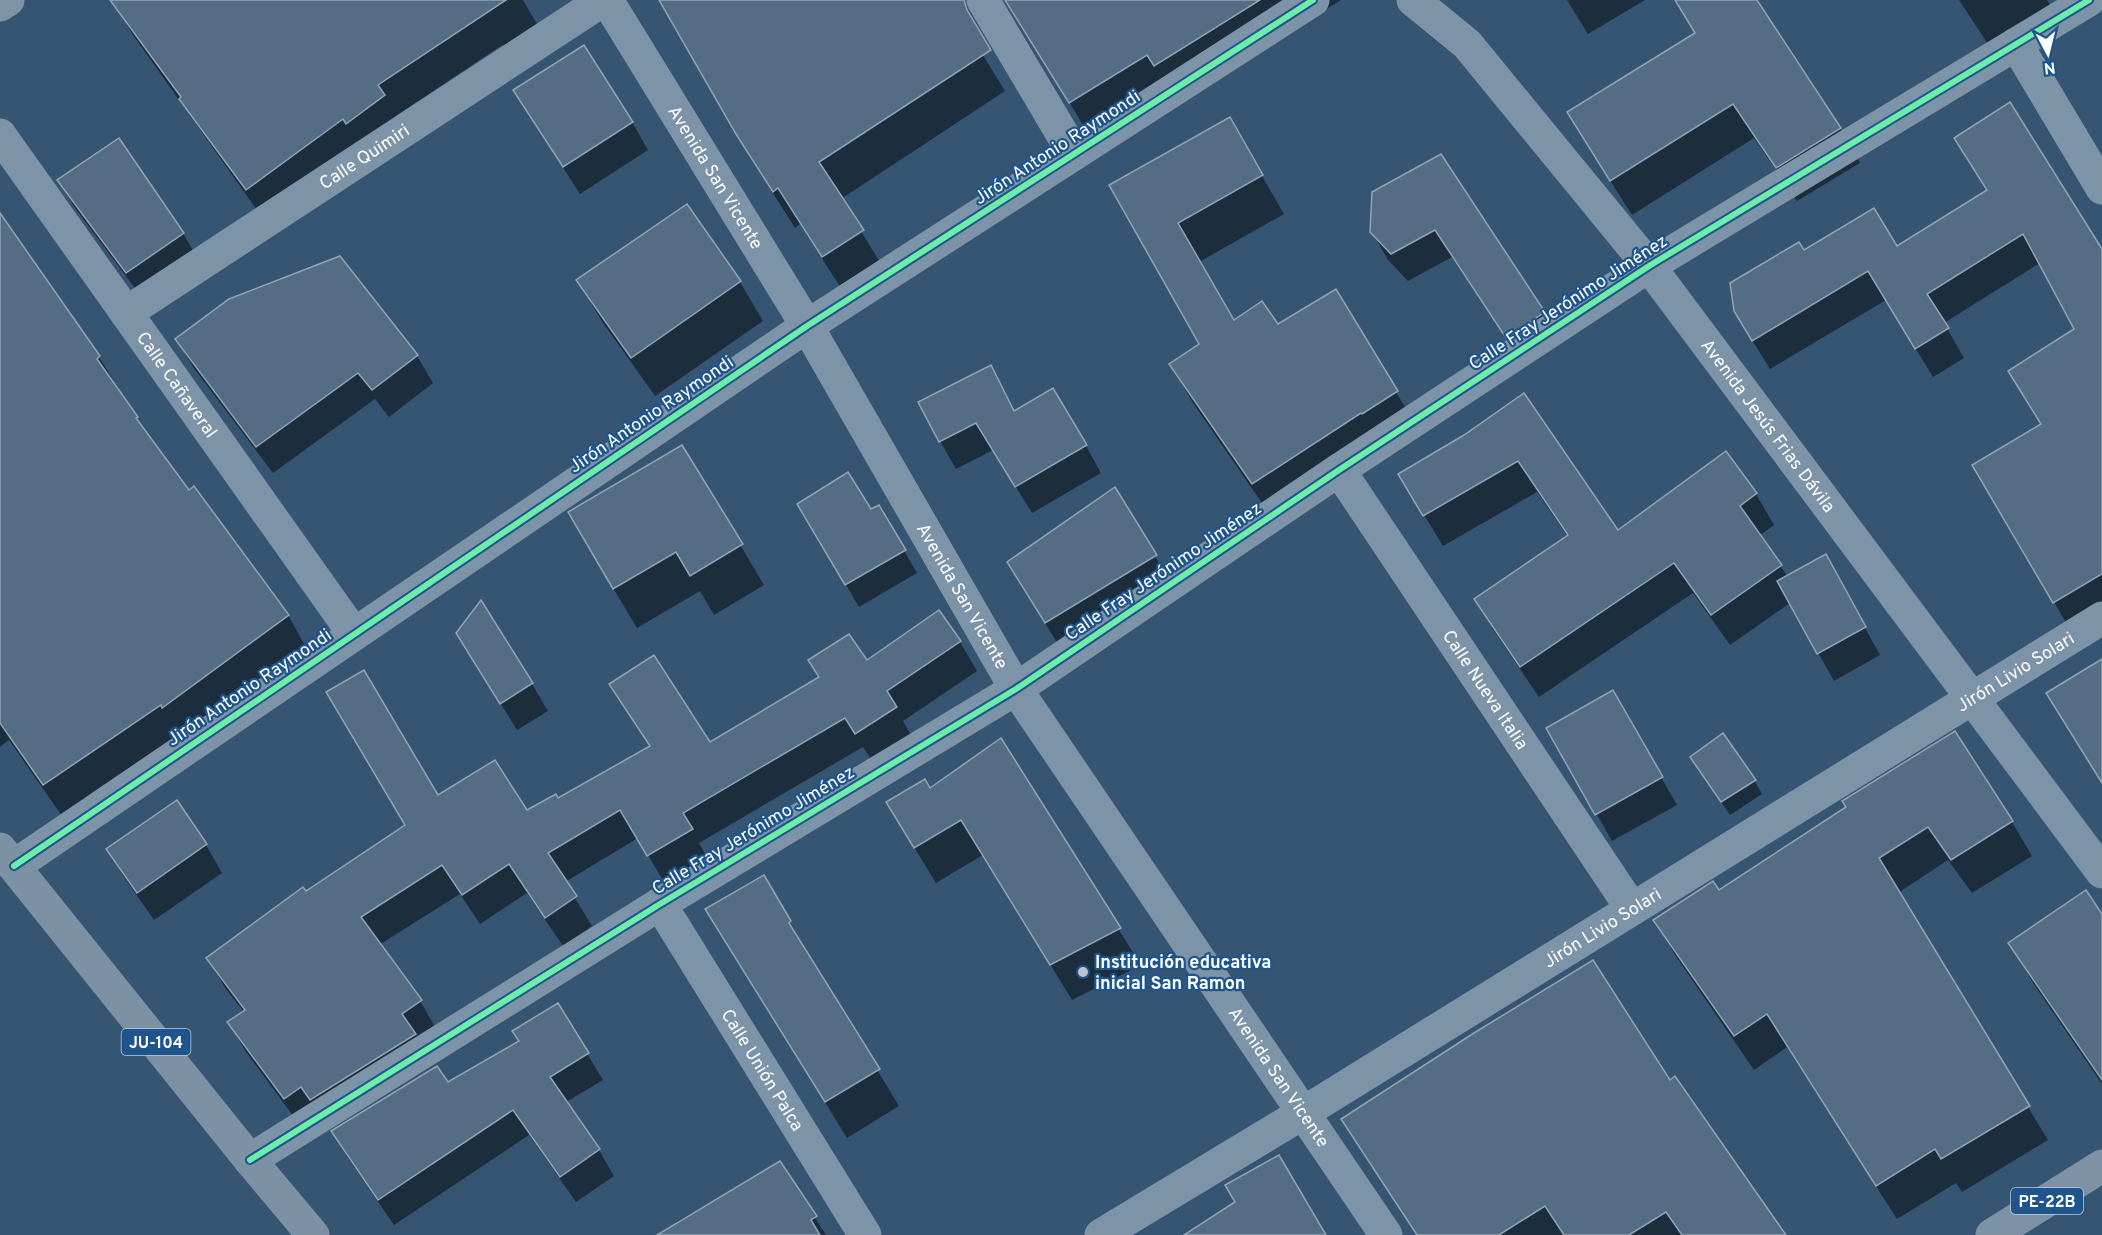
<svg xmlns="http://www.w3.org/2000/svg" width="2102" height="1235" font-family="Overpass,sans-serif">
<rect width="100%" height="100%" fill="#365573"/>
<g fill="#0007">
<path d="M 121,0 L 523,0 L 541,31 L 510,55 L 502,45 L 396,116 L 402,127 L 264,220 L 133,35 L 115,5 Z"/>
<path d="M 661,0 L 949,0 L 1005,91 L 841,199 L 883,267 L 844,293 L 800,224 L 795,228 L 759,171 Z"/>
<path d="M 1009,0 L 1341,0 L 1177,102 L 1091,139 Z"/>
<path d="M 1567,0 L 1645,0 L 1588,34 Z"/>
<path d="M 1676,0 L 1740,0 L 1758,4 L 1840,129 L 1860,163 L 1797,201 L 1754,138 L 1632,215 L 1589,147 L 1696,34 Z"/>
<path d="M 1959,0 L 2047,0 L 2064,29 L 2003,67 Z"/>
<path d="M 531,118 L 632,122 L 648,150 L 580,194 Z"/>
<path d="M 1229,119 L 1284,214 L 1199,262 L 1233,322 L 1278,326 L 1335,292 L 1419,430 L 1275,522 L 1193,403 L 1171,365 L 1201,345 L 1111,186 Z"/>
<path d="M 1956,139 L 2102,252 L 2102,613 L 2071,631 L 1974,466 L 2042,425 L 2076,330 L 2040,263 L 1944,323 L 1964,358 L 1933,377 L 1886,300 L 1770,369 L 1752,340 L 1804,252 L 1897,248 L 1988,191 Z"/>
<path d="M 1441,156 L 1544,312 L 1560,340 L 1523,364 L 1452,257 L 1408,281 L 1388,260 L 1372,232 Z"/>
<path d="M 59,181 L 183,233 L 199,261 L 143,299 L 75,208 Z"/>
<path d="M 686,206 L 740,282 L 763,321 L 655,396 L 601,320 L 578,281 Z"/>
<path d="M 0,217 L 99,357 L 151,441 L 288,615 L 307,649 L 64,819 L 9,740 L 0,747 Z"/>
<path d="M 177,340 L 417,356 L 433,383 L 389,417 L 375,399 L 273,473 L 193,367 Z"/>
<path d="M 990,367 L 1015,412 L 1086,446 L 1101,473 L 1032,513 L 993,450 L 956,469 L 940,441 Z"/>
<path d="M 1524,395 L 1618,532 L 1725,453 L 1756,494 L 1774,525 L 1759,536 L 1788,577 L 1841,584 L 1880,655 L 1834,681 L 1790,603 L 1730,645 L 1693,593 L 1539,697 L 1494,631 L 1476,600 L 1568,537 L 1537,492 L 1443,546 L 1418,505 L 1464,436 Z"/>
<path d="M 682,447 L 764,585 L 714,615 L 700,591 L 637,628 L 592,553 Z"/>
<path d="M 799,505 L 871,511 L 879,507 L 917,573 L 859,607 Z"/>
<path d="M 1155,556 L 1178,595 L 1069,662 L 1032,602 Z"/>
<path d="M 938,612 L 960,642 L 977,671 L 903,721 L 912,737 L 873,762 L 863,747 L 699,843 L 708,859 L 665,884 L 638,838 L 565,882 L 592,926 L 563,946 L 527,893 L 480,924 L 460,894 L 379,945 L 420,1001 L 437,1030 L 302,1128 L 246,1052 L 229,1023 L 244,1012 L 225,988 L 208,958 L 406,826 L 438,797 L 526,812 L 558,800 L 650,747 L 611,684 L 709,744 L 866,662 Z"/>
<path d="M 474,661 L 532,684 L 548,711 L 517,730 Z"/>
<path d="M 1612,692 L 1677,805 L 1612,841 L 1548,728 Z"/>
<path d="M 1000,740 L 1141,965 L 1072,1000 L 983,855 L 936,883 L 909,839 L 930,790 Z"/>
<path d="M 1700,771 L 1754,780 L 1762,794 L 1730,815 Z"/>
<path d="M 176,802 L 206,845 L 222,873 L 154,920 L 124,877 L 108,849 Z"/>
<path d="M 1848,808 L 2012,822 L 2032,856 L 1972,893 L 1948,860 L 1898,893 L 2048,1140 L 1962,1192 L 1956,1183 L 1897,1219 L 1787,1047 L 1754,1070 L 1675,955 L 1655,921 L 1718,892 Z"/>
<path d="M 763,877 L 811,958 L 810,959 L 899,1106 L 847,1138 L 729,946 Z"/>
<path d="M 2102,917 L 2102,1084 L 2033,983 L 2010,943 Z"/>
<path d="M 558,1005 L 603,1080 L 566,1102 L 599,1150 L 614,1176 L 576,1202 L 529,1135 L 394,1225 L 348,1158 L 333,1132 L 447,1084 L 520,1042 Z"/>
<path d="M 1669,1082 L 1784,1235 L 1422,1235 Z"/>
<path d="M 780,1163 L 826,1235 L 683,1235 L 676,1222 Z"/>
</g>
<g fill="#546d85" stroke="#92a4b5" stroke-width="1.5">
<path d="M 110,0 L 506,0 L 378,85 L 385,95 L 346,124 L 343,119 L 246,190 L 179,99 L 181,97 Z"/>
<path d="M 659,0 L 964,0 L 967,10 L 991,50 L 819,162 L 864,230 L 822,257 L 778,188 L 773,192 L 736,134 Z"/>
<path d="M 1005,0 L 1260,0 L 1154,66 L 1147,55 L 1069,103 Z"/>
<path d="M 1675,0 L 1757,0 L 1841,128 L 1776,168 L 1733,104 L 1610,181 L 1567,112 L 1695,33 Z"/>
<path d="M 584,45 L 633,122 L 563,167 L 513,90 Z"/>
<path d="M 2010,102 L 2102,249 L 2102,574 L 2053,603 L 1972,465 L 2041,424 L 2008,371 L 2074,329 L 2023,234 L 1927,294 L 1949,328 L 1915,349 L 1868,271 L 1752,341 L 1734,311 L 1730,283 L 1799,242 L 1804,250 L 1874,208 L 1897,246 L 1987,190 L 1954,138 Z"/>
<path d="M 1230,117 L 1263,175 L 1178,223 L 1234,320 L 1262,301 L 1278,324 L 1336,289 L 1398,391 L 1362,414 L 1361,413 L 1252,484 L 1169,364 L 1199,344 L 1109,185 Z"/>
<path d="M 119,138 L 184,233 L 126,273 L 57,180 Z"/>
<path d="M 1441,154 L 1545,312 L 1506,338 L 1435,230 L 1391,254 L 1370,232 L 1372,192 Z"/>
<path d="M 687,204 L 741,281 L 631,358 L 576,280 Z"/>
<path d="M 0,213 L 100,356 L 97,359 L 138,417 L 136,418 L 189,490 L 194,486 L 289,615 L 162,708 L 161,705 L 43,785 L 0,723 Z"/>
<path d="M 340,256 L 418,355 L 372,390 L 358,373 L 256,447 L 175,339 L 229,299 Z"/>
<path d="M 991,365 L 1014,411 L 1053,388 L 1087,445 L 1015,487 L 976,423 L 939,442 L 918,402 Z"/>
<path d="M 1524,393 L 1618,530 L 1726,451 L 1757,493 L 1740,506 L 1782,565 L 1711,615 L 1674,563 L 1520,667 L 1474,599 L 1568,535 L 1518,461 L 1423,516 L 1398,474 L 1464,435 Z"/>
<path d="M 682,445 L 743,544 L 690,576 L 676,552 L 613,589 L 568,512 Z"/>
<path d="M 848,472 L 871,509 L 879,505 L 906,550 L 845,585 L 797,504 Z"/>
<path d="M 1115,487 L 1157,555 L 1045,623 L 1007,562 Z"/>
<path d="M 1826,554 L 1866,627 L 1817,654 L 1777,581 Z"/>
<path d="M 481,600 L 533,683 L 500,704 L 456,633 Z"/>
<path d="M 939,610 L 961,641 L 887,691 L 897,707 L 855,734 L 845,718 L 683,813 L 693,829 L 647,856 L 620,810 L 548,853 L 577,896 L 545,918 L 509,864 L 462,895 L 442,865 L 361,917 L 422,1000 L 402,1014 L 416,1034 L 310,1100 L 301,1087 L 284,1099 L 227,1022 L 245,1010 L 206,958 L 303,887 L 306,891 L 405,825 L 326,692 L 364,670 L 438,795 L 495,760 L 527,810 L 556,794 L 558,798 L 650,746 L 609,684 L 654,655 L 710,742 L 819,677 L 808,660 L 849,634 L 867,660 Z"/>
<path d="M 2102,659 L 2102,783 L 2046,693 Z"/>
<path d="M 1613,690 L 1663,777 L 1595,815 L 1546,728 Z"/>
<path d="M 1955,731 L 2013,821 L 1951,860 L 1928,827 L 1879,858 L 2030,1106 L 1941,1159 L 1935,1149 L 1876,1186 L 1767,1014 L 1734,1036 L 1653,920 L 1713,881 L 1719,890 L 1846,807 L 1842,801 Z"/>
<path d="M 1723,733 L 1756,780 L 1721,802 L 1690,757 Z"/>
<path d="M 1001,738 L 1121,928 L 1050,965 L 961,820 L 914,848 L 886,802 L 925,779 L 930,788 Z"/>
<path d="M 177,800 L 207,844 L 137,893 L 106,849 Z"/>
<path d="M 764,875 L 791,921 L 789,923 L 880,1069 L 825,1102 L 705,909 Z"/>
<path d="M 2086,890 L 2102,914 L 2102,1080 L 2008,943 Z"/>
<path d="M 1593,960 L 1670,1080 L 1675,1076 L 1786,1235 L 1682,1235 L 1666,1212 L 1629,1235 L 1564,1235 L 1545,1206 L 1499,1235 L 1417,1235 L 1341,1119 L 1474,1033 Z"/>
<path d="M 558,1003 L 589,1053 L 550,1077 L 600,1149 L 560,1177 L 513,1110 L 378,1200 L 331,1131 L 437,1066 L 448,1082 L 519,1041 L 512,1031 Z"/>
<path d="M 1279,1155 L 1326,1235 L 1184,1235 L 1235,1202 L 1225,1185 Z"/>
<path d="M 780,1161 L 817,1216 L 811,1220 L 820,1235 L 657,1235 Z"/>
</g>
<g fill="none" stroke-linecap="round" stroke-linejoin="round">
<g stroke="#7d93a7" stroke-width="33">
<path id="s1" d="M 607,0 L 807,326 L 1016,689 L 1386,1235"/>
<path d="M 983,0 L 1074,154"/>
<path id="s2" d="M 1413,0 L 1467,44 L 1649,266 L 2102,872"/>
<path d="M 0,5 L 8,0"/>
<path d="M 2016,44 L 2102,188"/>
<path id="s3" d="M 0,135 L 354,634"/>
<path id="s4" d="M 126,313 L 603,0"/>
<path id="s5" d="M 1339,470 L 1632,909"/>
<path d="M 14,866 L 807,326 L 1313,0"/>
<path id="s6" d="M 660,904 L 865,1235"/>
<path d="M 250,1160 L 660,904 L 1016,689 L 1339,470 L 1649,266 L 2089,0"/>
<path id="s7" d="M 1101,1235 L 1303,1113 L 2102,618"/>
</g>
<path stroke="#7d91a5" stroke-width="33" d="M 0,849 L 250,1160 L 313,1235"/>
<path stroke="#7e92a6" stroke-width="33" d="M 1992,1235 L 2102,1166"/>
<defs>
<g id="cycleway">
<path d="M 14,866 L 807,326 L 1313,0"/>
<path d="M 250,1160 L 660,904 L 1016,689 L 1339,470 L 1649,266 L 2089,0"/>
</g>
</defs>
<use href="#cycleway" stroke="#1d558c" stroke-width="10"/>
<use href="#cycleway" stroke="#6deda7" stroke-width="6"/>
</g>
<circle fill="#b9c4ce" stroke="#1d558c" stroke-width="2" cx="1083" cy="972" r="6"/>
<g text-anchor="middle" stroke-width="4.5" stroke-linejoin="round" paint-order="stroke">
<g fill="#1d558c" stroke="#bbccdc" stroke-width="1.5">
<rect x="121.5" y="1029" width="69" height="26" rx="4.5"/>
<rect x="2011" y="1188" width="72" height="26" rx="4.5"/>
</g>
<g font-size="16" font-weight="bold" fill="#fff">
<text x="156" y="1048">JU-104</text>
<text x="2047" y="1207">PE-22B</text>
</g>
<g font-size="18" fill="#fff" stroke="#1d558c">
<text transform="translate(1057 147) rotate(-33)" y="6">Jirón Antonio Raymondi</text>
<text dy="6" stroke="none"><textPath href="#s4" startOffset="285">Calle Quimiri</textPath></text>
<text dy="6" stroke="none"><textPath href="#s1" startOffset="208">Avenida San Vicente</textPath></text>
<text transform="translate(1568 302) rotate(-33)" y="6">Calle Fray Jerónimo Jiménez</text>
<text dy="6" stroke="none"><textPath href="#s3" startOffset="306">Calle Cañaveral</textPath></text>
<text transform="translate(651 414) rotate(-34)" y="6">Jirón Antonio Raymondi</text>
<text dy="6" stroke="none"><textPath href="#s2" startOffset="556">Avenida Jesús Frias Dávila</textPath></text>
<text transform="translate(1163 571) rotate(-34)" y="6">Calle Fray Jerónimo Jiménez</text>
<text dy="6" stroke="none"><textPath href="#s1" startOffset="694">Avenida San Vicente</textPath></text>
<text dy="6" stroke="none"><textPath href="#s7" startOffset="1074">Jirón Livio Solari</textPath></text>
<text transform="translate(249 687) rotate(-34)" y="6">Jirón Antonio Raymondi</text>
<text dy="6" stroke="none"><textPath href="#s5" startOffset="264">Calle Nueva Italia</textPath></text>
<text transform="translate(753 830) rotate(-31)" y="6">Calle Fray Jerónimo Jiménez</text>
<text dy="6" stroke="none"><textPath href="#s7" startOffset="588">Jirón Livio Solari</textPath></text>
<text dy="6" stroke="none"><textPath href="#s6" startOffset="195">Calle Unión Palca</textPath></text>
<text dy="6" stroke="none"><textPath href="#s1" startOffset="1270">Avenida San Vicente</textPath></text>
</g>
<g font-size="18" font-weight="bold" fill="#fff" stroke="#1d558c" text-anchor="start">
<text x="1095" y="968">Institución educativa<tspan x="1095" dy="21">inicial San Ramon</tspan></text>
</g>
</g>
<g transform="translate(2048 54) rotate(173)" stroke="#1d558c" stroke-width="4.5" paint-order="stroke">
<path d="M0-4.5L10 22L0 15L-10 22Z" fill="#ffffff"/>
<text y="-9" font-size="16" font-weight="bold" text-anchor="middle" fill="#ffffff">N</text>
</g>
</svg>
